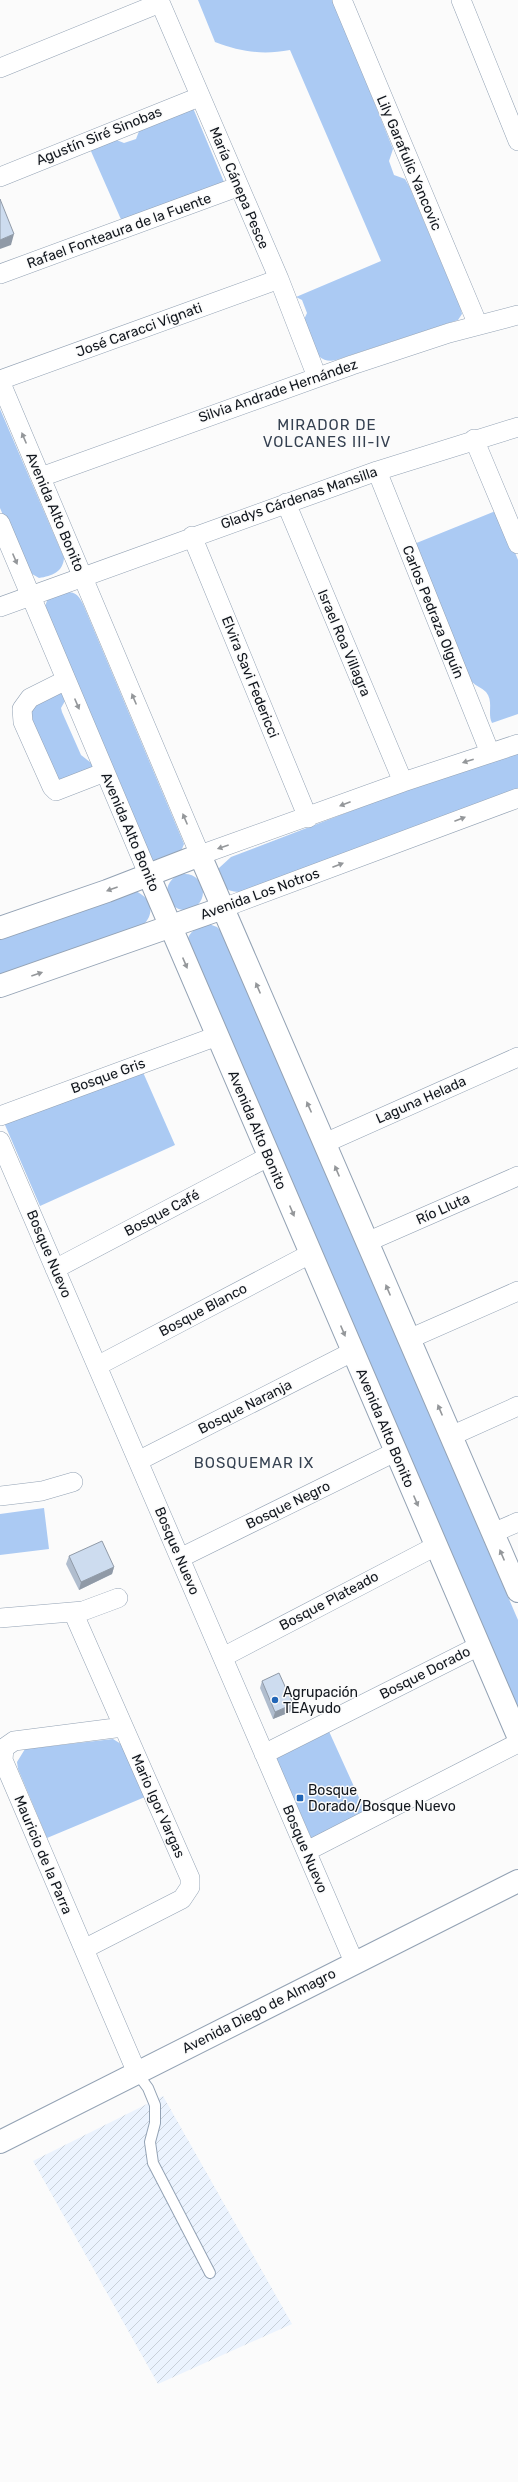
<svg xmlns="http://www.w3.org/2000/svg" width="518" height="2482" viewBox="0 0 518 2482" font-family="Rubik,sans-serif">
<defs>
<pattern id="industrial-furrows" width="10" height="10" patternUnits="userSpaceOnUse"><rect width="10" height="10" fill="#ebf3fe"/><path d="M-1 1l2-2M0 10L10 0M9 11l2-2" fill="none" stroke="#c8d0d9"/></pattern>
</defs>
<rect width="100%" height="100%" fill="#fbfbfb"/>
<path fill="url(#industrial-furrows)" d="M163,2096l129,228 -134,60 -125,-223z"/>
<path fill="#abcaf3" d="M198,0h135l60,149 -4,12 5,14 11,4 4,7 52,123 1,5 -4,6 -122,40c-22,5 -26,-20 -34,-36l5,-11 -5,-13 -6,-3 85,-36 -91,-211c-27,5 -49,2 -75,-8z
M193,108l31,74 -101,42 -33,-75 24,-10 10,4 12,-4 5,-13z
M0,409l64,149c-1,14 -12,18 -25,20l-12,-7 -27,-63z
M498,510l20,50v154l-26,9c-5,-10 2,-21 -6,-31 -4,-4 -10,-6 -14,-10l-58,-138z
M67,592c9,0 12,4 16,12l99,235 2,5 -4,10 -26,8 -4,-4 -106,-249 4,-11z
M60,690l5,11 -4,7 1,4 19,43 14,11 -37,21 -33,-75z
M518,750v39l-279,103c-15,0 -21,-9 -20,-24l12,-11 206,-79z
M167 892a18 18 0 1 1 36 0a18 18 0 1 1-36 0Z
M135,891c16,6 21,22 8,34l-143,50v-37z
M209,924l8,3 4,4 297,689v90l-331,-767c2,-13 10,-15 22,-19z
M142,1070l33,75 -135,61 -35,-81 3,-8z
M44,1508l5,41 -49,6v-41z
M327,1727l39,86 -54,27 -38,-87z
M113,1739l8,5 24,53 -98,41 -29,-69 -1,-7 8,-13z"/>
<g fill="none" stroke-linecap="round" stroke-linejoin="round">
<defs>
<path id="service" d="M137,2073l11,15 7,17v18l-5,19 3,21 57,110"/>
<path id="minor" d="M159,0l120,279 38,98
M342,0l136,325
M461,0l57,141
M0,68l160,-65
M0,177l199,-80
M0,274l237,-87
M0,380l279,-101
M0,381l200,474 203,-73 115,-38
M474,439l44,105
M377,471l113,282
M41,477l311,-112 97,-32 69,-18
M286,503l117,279
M0,523l149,353
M192,536l116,282
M0,607l377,-136 141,-44
M66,680l-36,18 -8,11 1,13 29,65 4,4 49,-19
M223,908l295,-110
M0,1116l217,-80
M0,1141l354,821
M325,1143l193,-86
M367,1242l151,-66
M55,1269l213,-112
M409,1339l109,-48
M97,1366l213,-112
M451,1436l67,-30
M138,1461l214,-109
M0,1496l42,-5 31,-9
M493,1533l25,-11
M180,1558l215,-106
M73,1612l117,266v9l-8,12 -98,50
M0,1618l83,-7 35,-13
M223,1657l213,-111
M123,1727l-109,14 -10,7 -1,12 134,313
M264,1754l215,-108
M307,1851l211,-108"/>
<path id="tertiary" d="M149,876l369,860
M0,928l107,-37 93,-36 318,736
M0,986l223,-78
M0,2142l518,-261"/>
</defs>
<use href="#service" stroke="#93a2b4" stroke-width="12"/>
<use href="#minor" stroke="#93a2b4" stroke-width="20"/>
<use href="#tertiary" stroke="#93a2b4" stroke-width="24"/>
<use href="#service" stroke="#fff" stroke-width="10"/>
<use href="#minor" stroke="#fff" stroke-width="19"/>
<use href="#tertiary" stroke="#fff" stroke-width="22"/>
</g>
<path fill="#b0bdce" d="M69,1556l45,11 -2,7 -33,16 -13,-26z
M262,1681l31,23 -3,8 -17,7 -13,-31z"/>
<path fill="#909aa7" d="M14,234l-3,11 -11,4v-9z
M114,1567l-2,7 -33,16 2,-8z
M293,1704l-3,8 -17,7 2,-7z"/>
<path fill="#cddcef" stroke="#909aa7" d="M0,199l14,35 -14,6z
M102,1541l12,26 -33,15 -12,-26z
M279,1673l14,31 -18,8 -13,-31z"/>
<defs><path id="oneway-solid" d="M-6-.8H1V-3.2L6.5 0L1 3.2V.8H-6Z"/></defs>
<g fill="#94979a">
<use href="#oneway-solid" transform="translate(24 438) rotate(-113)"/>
<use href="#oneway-solid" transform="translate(15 559) rotate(67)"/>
<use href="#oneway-solid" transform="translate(134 699) rotate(-113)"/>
<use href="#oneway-solid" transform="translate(77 704) rotate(67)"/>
<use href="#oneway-solid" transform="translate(468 761) rotate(162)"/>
<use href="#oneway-solid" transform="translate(345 804) rotate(159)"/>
<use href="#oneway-solid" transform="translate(185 819) rotate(-113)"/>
<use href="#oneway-solid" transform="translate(460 819) rotate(-21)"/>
<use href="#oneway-solid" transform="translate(223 847) rotate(161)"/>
<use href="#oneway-solid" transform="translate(338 865) rotate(-21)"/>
<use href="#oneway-solid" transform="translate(112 889) rotate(160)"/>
<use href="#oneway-solid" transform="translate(185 963) rotate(67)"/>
<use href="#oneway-solid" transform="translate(37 974) rotate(-19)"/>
<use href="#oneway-solid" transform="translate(258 988) rotate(-113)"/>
<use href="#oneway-solid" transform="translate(309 1107) rotate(-114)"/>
<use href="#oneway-solid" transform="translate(337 1171) rotate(-113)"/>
<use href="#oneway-solid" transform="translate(292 1211) rotate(67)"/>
<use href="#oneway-solid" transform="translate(388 1290) rotate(-113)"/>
<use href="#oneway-solid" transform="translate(343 1331) rotate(67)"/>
<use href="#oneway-solid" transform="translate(440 1410) rotate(-113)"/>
<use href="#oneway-solid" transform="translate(416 1501) rotate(67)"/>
<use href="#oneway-solid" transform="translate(502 1555) rotate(-113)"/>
</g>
<g fill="#2266b7" stroke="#fbfbfb" stroke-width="1.5">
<circle cx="275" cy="1700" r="4"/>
<rect x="296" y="1794" width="8" height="8" rx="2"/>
</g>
<g text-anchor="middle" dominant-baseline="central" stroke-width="3" stroke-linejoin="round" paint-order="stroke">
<g font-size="14" fill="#12171e" stroke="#fbfbfb">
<text transform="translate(99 136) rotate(-22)">Agustín Siré Sinobas</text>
<text transform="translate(409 163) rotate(67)">Lily Garafulic Yancovic</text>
<text transform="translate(239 188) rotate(67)">María Cánepa Pesce</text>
<text transform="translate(119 231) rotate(-20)">Rafael Fonteaura de la Fuente</text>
<text transform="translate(139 330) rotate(-20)">José Caracci Vignati</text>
<text transform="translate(278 391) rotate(-19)">Silvia Andrade Hernández</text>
<text transform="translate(299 498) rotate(-19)">Gladys Cárdenas Mansilla</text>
<text transform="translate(55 512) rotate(67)">Avenida Alto Bonito</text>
<text transform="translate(433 612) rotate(68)">Carlos Pedraza Olguín</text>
<text transform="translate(344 643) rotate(67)">Israel Roa Villagra</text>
<text transform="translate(250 677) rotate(68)">Elvira Savi Federicci</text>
<text transform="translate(130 832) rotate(67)">Avenida Alto Bonito</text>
<text transform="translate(260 894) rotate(-20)">Avenida Los Notros</text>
<text transform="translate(108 1076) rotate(-20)">Bosque Gris</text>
<text transform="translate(421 1100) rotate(-24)">Laguna Helada</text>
<text transform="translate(257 1130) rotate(67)">Avenida Alto Bonito</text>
<text transform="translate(443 1209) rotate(-24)">Río Lluta</text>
<text transform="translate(162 1213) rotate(-28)">Bosque Café</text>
<text transform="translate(49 1254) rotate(67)">Bosque Nuevo</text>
<text transform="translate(203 1310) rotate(-28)">Bosque Blanco</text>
<text transform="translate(245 1407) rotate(-27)">Bosque Naranja</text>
<text transform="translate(385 1428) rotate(67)">Avenida Alto Bonito</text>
<text transform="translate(288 1505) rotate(-26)">Bosque Negro</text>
<text transform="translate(177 1551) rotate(67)">Bosque Nuevo</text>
<text transform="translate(329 1601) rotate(-28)">Bosque Plateado</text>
<text transform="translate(425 1673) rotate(-27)">Bosque Dorado</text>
<text transform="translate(158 1806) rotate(66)">Mario Igor Vargas</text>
<text transform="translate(305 1849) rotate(67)">Bosque Nuevo</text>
<text transform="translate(43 1855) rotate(67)">Mauricio de la Parra</text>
<text transform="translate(259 2011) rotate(-27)">Avenida Diego de Almagro</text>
</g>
<g font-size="14" fill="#12171e" stroke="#fbfbfb" text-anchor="start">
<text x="283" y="1692">Agrupación<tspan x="283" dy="16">TEAyudo</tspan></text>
<text x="308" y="1790">Bosque<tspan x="308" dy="16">Dorado/Bosque Nuevo</tspan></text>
</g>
<g font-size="15" letter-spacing="1" fill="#354151" stroke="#fbfbfb">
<text x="327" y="425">MIRADOR DE<tspan x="327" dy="17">VOLCANES III-IV</tspan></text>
<text x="254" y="1463">BOSQUEMAR IX</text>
</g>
</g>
</svg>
